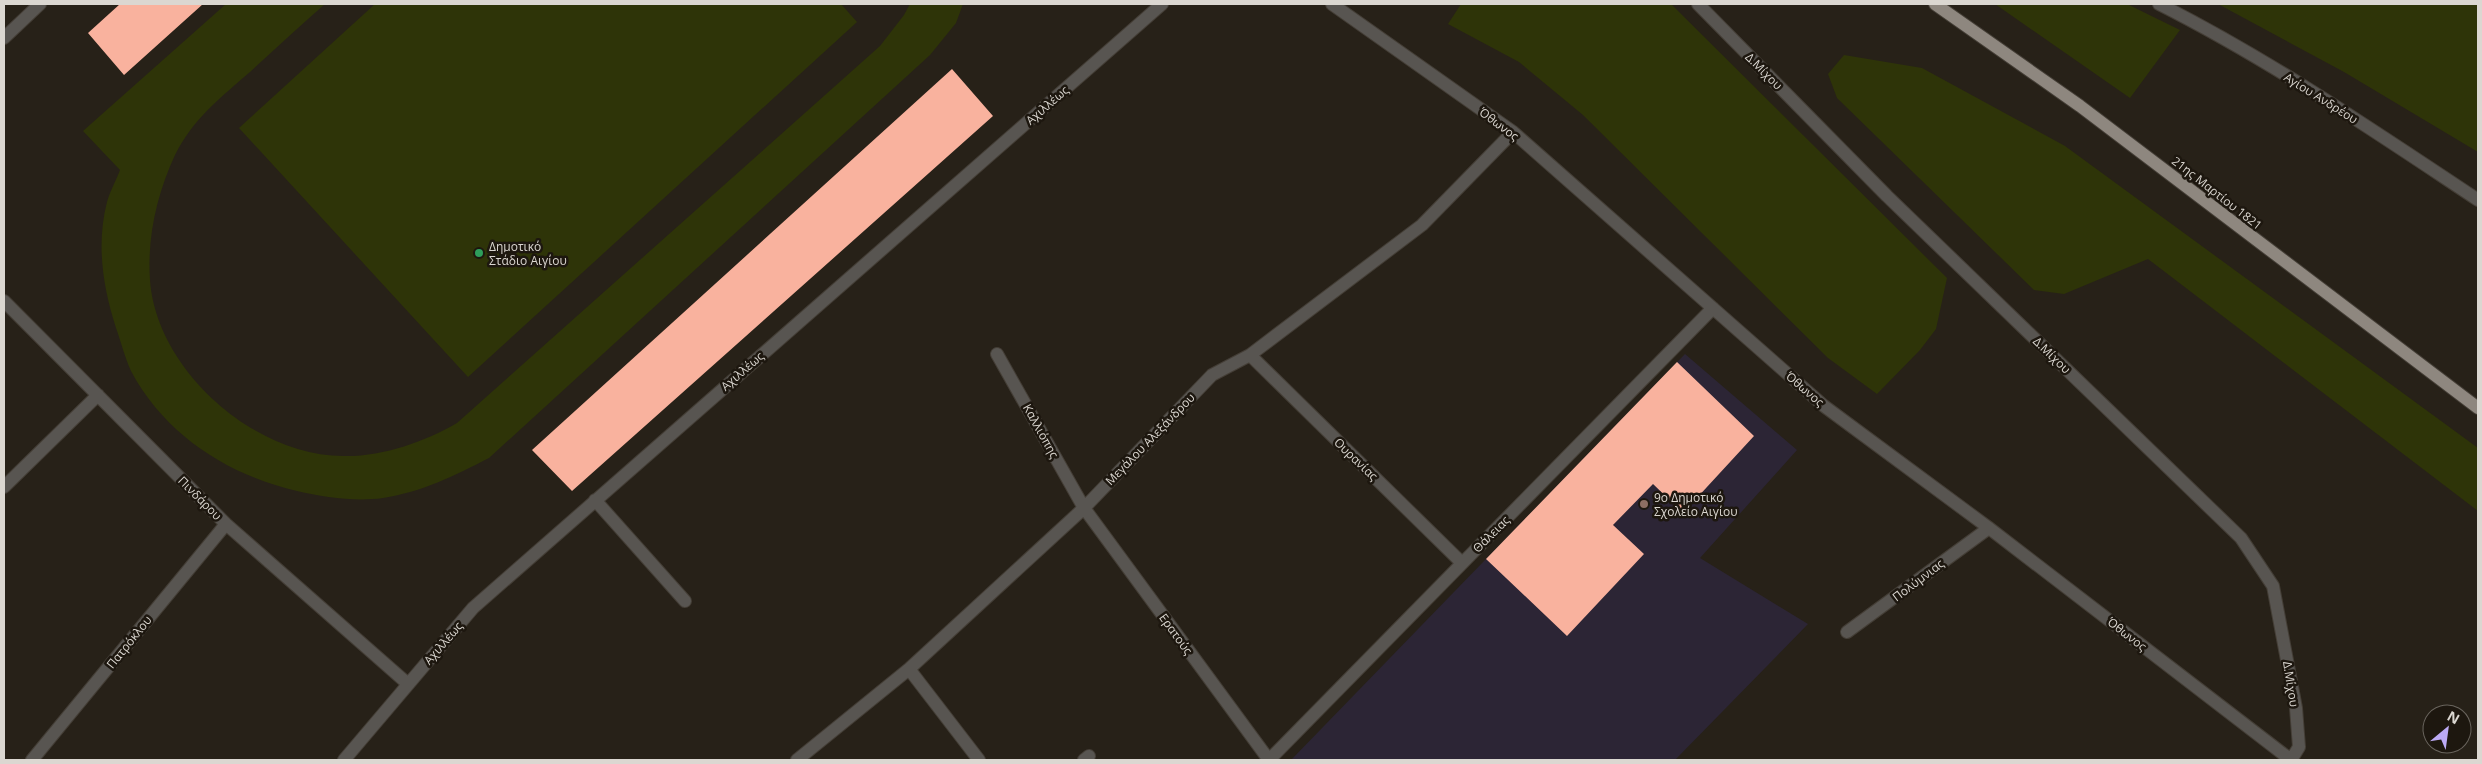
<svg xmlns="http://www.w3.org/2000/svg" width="2482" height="764" viewBox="0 0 2482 764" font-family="'Open Sans',sans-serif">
<rect width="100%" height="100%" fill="#272118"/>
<path fill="#2c2535" d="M1685,354l112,96 -97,108 108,66 -133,136h-384z"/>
<path fill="#2e3408" d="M226,4h99c-25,22 -50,45 -75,68 -30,26 -57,47 -75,83 -18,39 -28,82 -25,125 6,89 104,176 193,176 39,1 81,-14 114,-33l423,-377 24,-31 6,-11h53l-7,19 -26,32 -441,403c-35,18 -67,34 -106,40 -28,4 -59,-1 -86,-7 -69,-16 -132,-56 -166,-120 -6,-13 -10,-29 -15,-43 -13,-41 -20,-83 -9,-126 3,-11 9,-21 13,-32l-37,-39z
M375,4h466l16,18 -389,355 -229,-249z
M1461,4h210l276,274 -11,51 -16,21 -43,44 -49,-36 -245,-243 -64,-53 -71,-38z
M1995,4h132l53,26 -50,68z
M2218,4h260v148l-134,-80z
M1844,55l78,13 143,78 413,302v63l-330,-252 -84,35 -30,-4 -197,-192 -9,-24z"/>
<path fill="#f9b29e" d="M120,4h83l-79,71 -36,-42z
M952,69l41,47 -421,375 -40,-41z
M1677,362l77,74 -71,77 -30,-29 -40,41 31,29 -77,82 -81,-77z"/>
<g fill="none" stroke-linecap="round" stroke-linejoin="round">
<defs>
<path id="minor" d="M1332,4l181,128 311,274 165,122 302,232
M1698,4l189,192 354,342 32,48 23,122 3,39 -8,13
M2159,4c111,56 215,127 319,196
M4,38l36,-34
M4,301l222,223 182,160
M997,354l87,154 185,252
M1250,355l212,208
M4,487l94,-92
M595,500l90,101
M1847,632l142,-104
M909,669l70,91
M32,760l194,-236
M344,760l129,-152 689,-604
M797,760l112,-91 175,-161 128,-133 38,-20 172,-130 91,-93
M1084,760l5,-4
M1269,760l444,-452"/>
<path id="major" d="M1935,4l145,102 398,302"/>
</defs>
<use href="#minor" stroke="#443e36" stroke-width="14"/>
<use href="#major" stroke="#443e36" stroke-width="14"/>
<use href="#minor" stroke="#585551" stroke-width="12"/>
<use href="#major" stroke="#8e877f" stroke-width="12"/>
</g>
<circle fill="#2e9e5b" stroke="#1d170f" stroke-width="2" cx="479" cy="253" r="5"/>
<circle fill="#8d6e63" stroke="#1d170f" stroke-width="2" cx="1644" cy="504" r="5"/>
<g text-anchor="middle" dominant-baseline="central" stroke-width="5" stroke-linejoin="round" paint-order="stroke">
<g font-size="12" fill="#dbd7d1" stroke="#1d170f">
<text transform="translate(1764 71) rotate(45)">Δ.Μίχου</text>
<text transform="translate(2321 98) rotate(32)">Αγίου Ανδρέου</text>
<text transform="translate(1047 105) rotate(-41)">Αχιλλέως</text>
<text transform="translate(1499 124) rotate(37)">Όθωνος</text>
<text transform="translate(2217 193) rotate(38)">21ης Μαρτίου 1821</text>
<text transform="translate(2052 355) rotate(44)">Δ.Μίχου</text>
<text transform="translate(742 371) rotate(-41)">Αχιλλέως</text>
<text transform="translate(1805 389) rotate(41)">Όθωνος</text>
<text transform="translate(1041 431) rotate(61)">Καλλιόπης</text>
<text transform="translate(1150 439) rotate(-46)">Μεγάλου Αλεξάνδρου</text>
<text transform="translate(1356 459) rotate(44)">Ουρανίας</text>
<text transform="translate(200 498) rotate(45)">Πινδάρου</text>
<text transform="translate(1491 534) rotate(-45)">Θάλειας</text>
<text transform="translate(1918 580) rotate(-37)">Πολύμνιας</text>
<text transform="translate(1176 634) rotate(54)">Ερατούς</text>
<text transform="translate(2127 634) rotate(38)">Όθωνος</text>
<text transform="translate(129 642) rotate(-51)">Πατρόκλου</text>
<text transform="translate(443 643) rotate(-49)">Αχιλλέως</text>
<text transform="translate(2291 684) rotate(81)">Δ.Μίχου</text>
</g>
<g font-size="12" fill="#dbd7d1" stroke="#1d170f" text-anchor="start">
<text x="489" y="246">Δημοτικό<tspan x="489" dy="14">Στάδιο Αιγίου</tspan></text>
<text x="1654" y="497">9ο Δημοτικό<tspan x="1654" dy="14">Σχολείο Αιγίου</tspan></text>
</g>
</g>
<rect width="2482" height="764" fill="none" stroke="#dbd7d1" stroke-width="10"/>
<g transform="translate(2447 729) rotate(29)"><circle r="24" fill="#1d170f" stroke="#69645d"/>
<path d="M0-4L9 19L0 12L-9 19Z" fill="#bcaaf5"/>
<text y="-8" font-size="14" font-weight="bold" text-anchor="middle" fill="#dbd7d1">N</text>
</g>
</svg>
